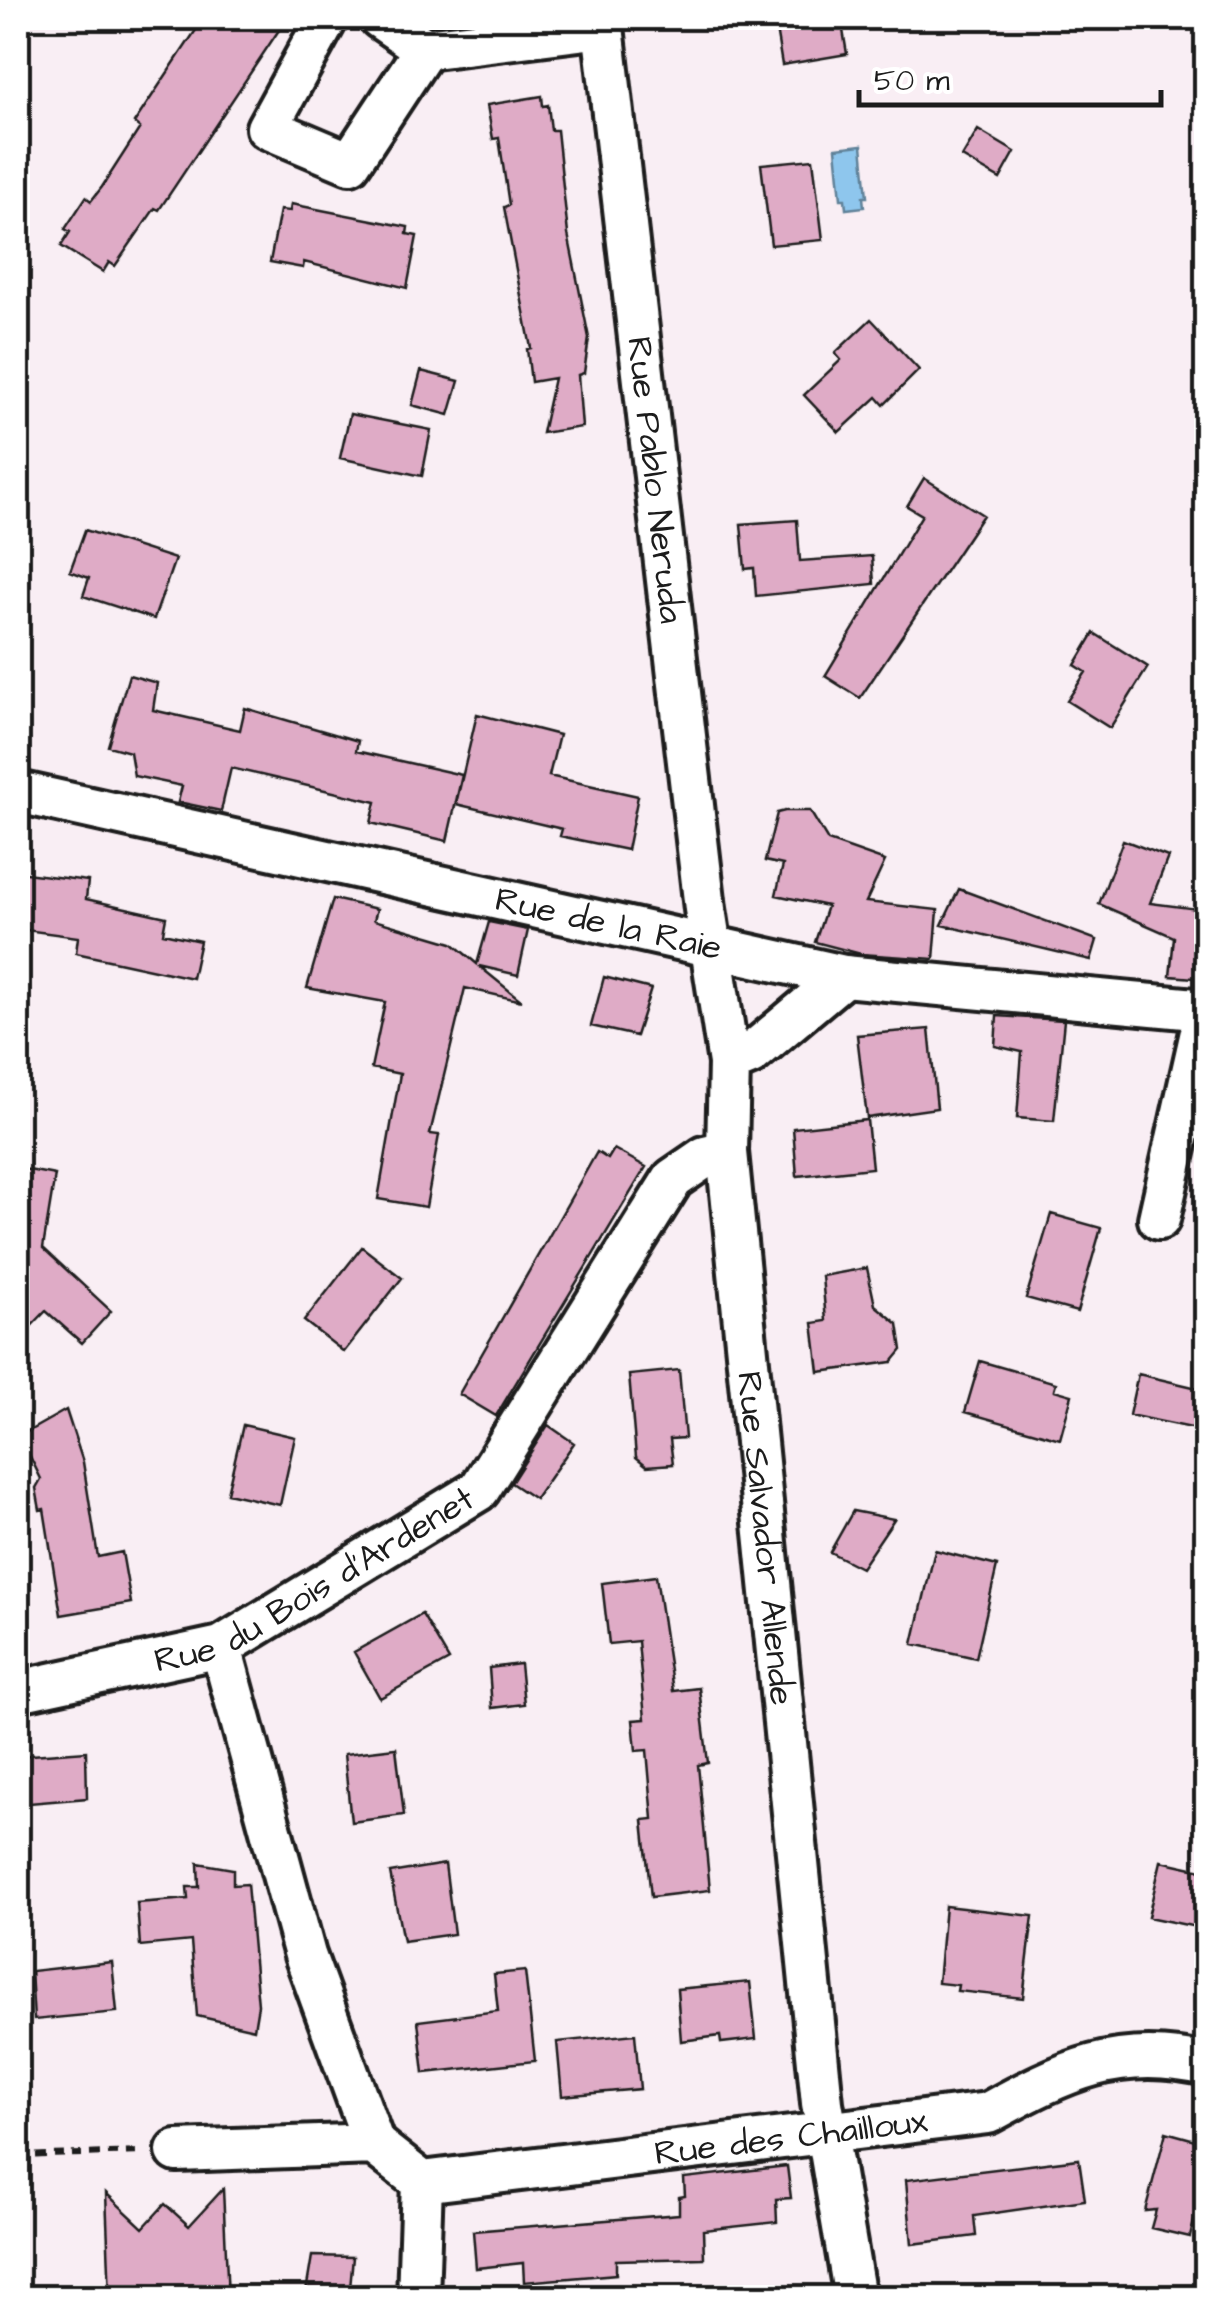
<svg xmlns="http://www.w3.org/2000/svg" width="1224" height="2315" viewBox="0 0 1224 2315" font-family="'Architects Daughter',sans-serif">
<rect width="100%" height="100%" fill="#f9eef4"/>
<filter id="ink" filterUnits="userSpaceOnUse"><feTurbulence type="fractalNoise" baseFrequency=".01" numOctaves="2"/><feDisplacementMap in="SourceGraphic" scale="20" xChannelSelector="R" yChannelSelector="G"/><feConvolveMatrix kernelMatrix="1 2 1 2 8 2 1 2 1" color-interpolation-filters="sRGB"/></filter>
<g filter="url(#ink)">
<path fill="#8ec6ed" stroke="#608299" stroke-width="2.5" d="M862,145l5,52h-4l1,10 -18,2 -1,-10h-4l-5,-51z"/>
<path fill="#dfabc6" stroke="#1c1c1c" stroke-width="2.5" d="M204,18h83l-128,192 -4,-2 -40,58 -6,-4 -6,10 -42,-26 9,-14 -5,-3 21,-32 5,4 11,-14 38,-59 -6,-5z
M787,18h54l6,36 -65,11 -6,-36 13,-1z
M542,96l1,10 5,-1 3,25h6l11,104 21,104 -5,35 -6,2 4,52 -40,6 12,-55 -23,4 -4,-33 4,-1 -27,-141 5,-2 -10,-67 -6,1 -6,-34z
M978,130l37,22 -15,27 -38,-22z
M813,159l10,81 -52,5 -10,-81z
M291,204l117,23 -1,7 10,2 -10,52 -103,-26 -1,6 -33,-6 10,-52 10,1z
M871,319l48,51 -35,35 -7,-8 -38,35 -35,-37 37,-35 -6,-7z
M421,371l38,10 -10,34 -37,-10z
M350,414l81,16 -9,46 -82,-18z
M924,478l59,37 -123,183 -35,-22 97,-161 -15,-9z
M797,520l3,41 72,-5 2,28 -118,12 -2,-28 -9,1 -4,-45z
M85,530l90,29 -21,60 -71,-23 6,-18 -19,-7z
M1094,633l54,34 -38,61 -43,-27 19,-29 -11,-7z
M129,675l28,8 -4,27 87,20 5,-22 113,33 -2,10 106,24 -15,66 -76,-18 5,-21 -145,-34 -10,43 -43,-9 4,-16 -48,-10 -4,-24 -22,-6z
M477,714l82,21 -10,41 89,20 -11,54 -67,-14 2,-7 -106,-25z
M785,811h25l18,30 57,20 -19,41 72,8 -4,49 -73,-5 -46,-12 12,-36 -51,-11 7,-30 -18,-4 12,-48z
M1123,840l45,17 -18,46 56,7v69l-36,-3 4,-39 -75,-33z
M18,872l70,9 -2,18 80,18 -3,16 37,8 -8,37 -116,-25 2,-16 -60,-8z
M959,889l138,51 -6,20 -149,-35z
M333,899l44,10 -3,11 78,23 25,21 12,-42 39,8 -10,45 -39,-9 43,35 -57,-13 -35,146 9,1 -13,72 -48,-8 22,-125 -29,-6 14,-66 -78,-14z
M604,977l47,12 -15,47 -45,-10z
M997,1016l67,4 -10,101 -37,-3 5,-66 -27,-6z
M929,1029l8,79 -70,10 -10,-83z
M867,1120l5,48 -75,8 -4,-48z
M614,1149l32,18 -150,249 -37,-22 138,-242 11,7z
M18,1168l37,7 -12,73 68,63 -29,32 -36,-32 -28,29z
M1051,1214l50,14 -24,84 -51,-14z
M362,1247l40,31 -58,74 -40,-31z
M867,1268l8,37 23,19 4,26 -10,12 -73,10 -6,-49 13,-2 -4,-45z
M980,1361l76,22 -2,7 18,5 -12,44 -95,-27z
M679,1370l6,68 -15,1 3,25 -26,2 -11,-9 -7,-82z
M1138,1374l68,16v41l-77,-16z
M66,1410l17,52 15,95 24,-5 9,51 -70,12 -17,-106 -4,1 -4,-22 5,-9 -21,-43z
M243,1425l52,12 -15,68 -53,-12z
M548,1425l26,18 -39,56 -24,-16z
M853,1511l41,8 -33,49 -31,-16z
M935,1550l62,16 -21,92 -63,-14z
M656,1576l17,115 26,-3 9,75 -10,2 12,125 -59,7 -8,-77 10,-1 -6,-69 -11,1 -3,-31 12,-1 -7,-78 -29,3 -7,-61z
M422,1614l27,46 -69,38 -26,-46z
M520,1664l4,40 -32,4 -3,-40z
M396,1748l8,67 -53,7 -7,-68z
M86,1751l1,47 -69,6v-48z
M1161,1861l45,10v58l-58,-12z
M198,1863l35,6v16l14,-1 11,121 -4,24 -57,-13 -6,-75 -51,5 -3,-43 51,-4 -1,-12h12z
M445,1864l9,70 -51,7 -13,-68z
M945,1906l88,10 -10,82 -66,-7 1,-6 -20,-2z
M112,1962l5,50 -83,8 -3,-49z
M525,1971l10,90 -111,12 -6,-52 80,-10 -4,-37z
M750,1982l6,57 -35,4 -1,-7 -39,5 -4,-52z
M635,2034l5,55 -78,7 -5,-54z
M1166,2132l40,11v30l-16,64 -39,-9 5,-18 -11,1z
M1079,2159l6,41 -111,16 2,20 -64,8 -6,-64z
M787,2166l4,32 -15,1 1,23 -74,8 1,28 -88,2v14l-92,8 -1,-19 -47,5 -3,-37 206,-17v-17l6,-1 -1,-18z
M223,2189l5,109h-14l-13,-13 -67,3 -8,10h-16l-4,-105 37,35 22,-24 24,22z
M312,2256l41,1 -4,41h-44z"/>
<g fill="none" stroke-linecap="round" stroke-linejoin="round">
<defs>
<g id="minor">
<path d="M327,18l-60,110 83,35 75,-114"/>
<path d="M380,18l45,31 178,-22"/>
<path id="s1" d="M602,18l103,891 24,154 -2,89 95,951 33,195"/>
<path id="s2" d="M18,792l826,184 362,34"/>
<path d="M729,1063l22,-9 93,-78"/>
<path d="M1159,1219l47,-209"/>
<path d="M221,1647l84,308 69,189"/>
<path id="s3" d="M18,1691l203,-44 258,-157 194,-311 32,-22 22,-5"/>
<path id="s4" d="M177,2151l197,-7 48,38 566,-69c76,-42 131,-69 218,-48"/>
<path d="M418,2298l4,-116"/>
</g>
</defs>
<use href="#minor" stroke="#1c1c1c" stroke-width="48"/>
<path stroke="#1c1c1c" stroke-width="6" stroke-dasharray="10 8" stroke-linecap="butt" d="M18,2156l123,-4"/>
<use href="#minor" stroke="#fff" stroke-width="40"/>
</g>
</g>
<g text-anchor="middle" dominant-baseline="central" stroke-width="8" stroke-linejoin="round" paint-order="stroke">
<g font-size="35" fill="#1c1c1c" stroke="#fff">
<text stroke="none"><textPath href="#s1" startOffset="465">Rue Pablo Neruda</textPath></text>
<text stroke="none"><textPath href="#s2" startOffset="605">Rue de la Raie</textPath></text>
<text stroke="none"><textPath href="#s1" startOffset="1530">Rue Salvador Allende</textPath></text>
<text stroke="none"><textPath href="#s3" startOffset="320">Rue du Bois d'Ardenet</textPath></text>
<text stroke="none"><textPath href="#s4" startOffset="630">Rue des Chailloux</textPath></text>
</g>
</g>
<rect width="1224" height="2315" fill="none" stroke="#fff" stroke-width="60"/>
<rect x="30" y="30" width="1164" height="2255" fill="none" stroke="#1c1c1c" stroke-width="4" filter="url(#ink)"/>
<path d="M859 90v15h302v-15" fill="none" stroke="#1c1c1c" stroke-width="5"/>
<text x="874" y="90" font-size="30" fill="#1c1c1c" stroke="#ffffff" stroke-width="8" paint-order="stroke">50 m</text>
</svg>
